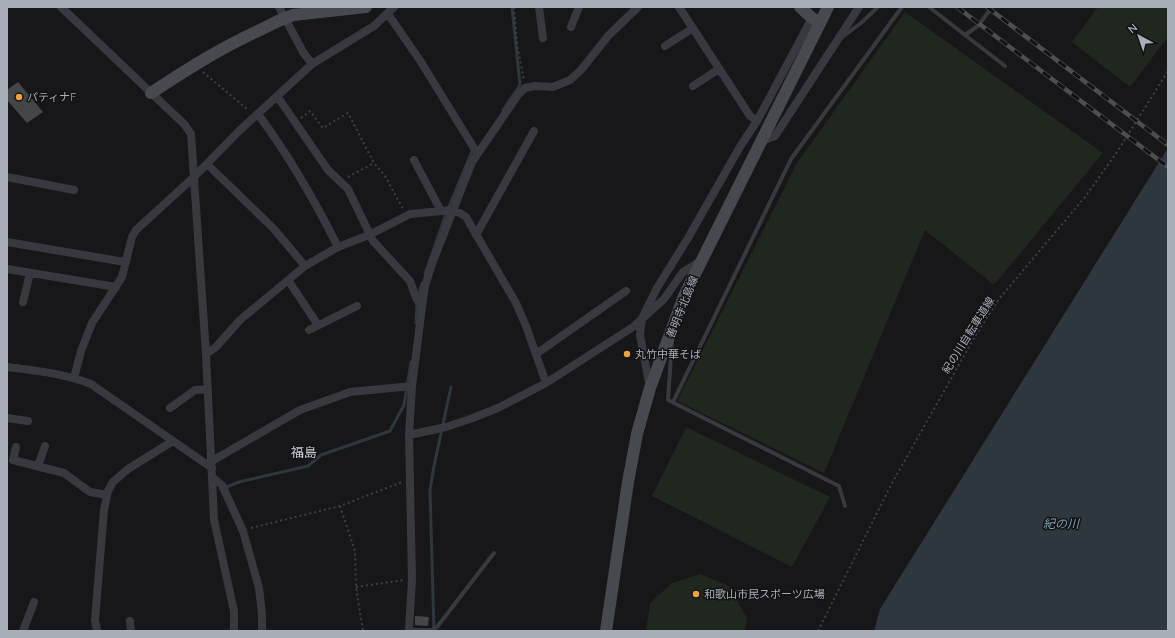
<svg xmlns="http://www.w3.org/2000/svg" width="1175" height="638" viewBox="0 0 1175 638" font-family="Quicksand,'Noto Sans JP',sans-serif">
<rect width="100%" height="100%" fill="#171719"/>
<path fill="#1f271f" d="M1098,7h70v30l-38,50 -58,-45z
M905,12l198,141 -109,132 -69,-55 -101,243 -147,-72 120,-238z
M686,427l144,70 -38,70 -140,-71z
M700,574l29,12 18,32 -2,13h-99l4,-28 22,-20z"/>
<path fill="#2d373d" d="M1168,148v483h-294l6,-22z"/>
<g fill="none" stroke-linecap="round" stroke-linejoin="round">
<path stroke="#2d373d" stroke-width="3" d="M503,110l17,-25 -8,-78
M425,274l21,-60 26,-63
M418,297l4,-14
M416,323l1,-20
M224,488l15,-6 69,-16 13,-11 69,-24 14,-26 7,-43
M434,631l-4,-141 4,-24 17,-79"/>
</g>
<path fill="#434549" d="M18,82l25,30 -16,11 -20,-23v-10z
M415,616l14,1 -1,9 -13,-1z"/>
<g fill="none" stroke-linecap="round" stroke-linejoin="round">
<path stroke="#3e4045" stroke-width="2" stroke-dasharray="2 3" stroke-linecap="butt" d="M514,7l3,37 7,37
M203,72l45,38
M301,118l9,-7 13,17 25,-15 26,50 11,13 18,33
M348,177l26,-14
M340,506l15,45 1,36 7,44
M251,528l89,-22 62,-24
M356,587l48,-7
M818,631l73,-146 83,-147 25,-39 86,-102 32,-45 51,-81"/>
<path stroke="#38393e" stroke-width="4" d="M929,7l76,59
M965,35l13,-9 14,-19
M841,38l20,-15 17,-16
M672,341l-4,59 171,86 6,20
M673,402l118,-243 111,-152
M409,630h23l5,-3 57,-74"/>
<path stroke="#38393e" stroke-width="8" d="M61,7l124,118 6,9 15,220 8,166 20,91v20
M279,7l24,45 9,12
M539,7l4,31
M679,7l71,109 7,5
M388,14l33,48 56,91
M571,27l8,-20
M665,46l28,-18
M693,86l26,-17
M277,96l51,74 20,19 25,52 37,40 6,17 6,9
M258,114c31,42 57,87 80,133
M762,141l13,-5 84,-129
M414,160l27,51
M207,164l67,65 31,37
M7,177l67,13
M476,235l58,-104
M7,242l118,20
M7,269l109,18
M288,280l30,45
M23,302l7,-29
M309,330l48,-24
M206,354l10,-7 24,-27 65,-54 33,-19 31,-12 41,-21 42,-4 8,3 6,4 50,86 10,23 20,57
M536,354l90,-63
M7,367c30,4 55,6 84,17l121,84
M74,378l7,-27 11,-28 30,-46 10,-40 4,-7 58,-53 45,-46 73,-67 62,-38 20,-19
M650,388l-10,-53 2,-17 15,-30 31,-50 53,-93 16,-24 55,-103
M170,408l25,-18 13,-1
M7,418l21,3
M409,435l3,-49 10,-79 3,-21 7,-22 40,-102 46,-67 7,-7 10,-2 18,1 17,-7 11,-10 27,-34 30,-29
M16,447l-3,13 51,13 26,19 17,3
M212,461l88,-51 50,-18 62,-6
M38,466l7,-20
M212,477l10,8 21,46 16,57 3,26v17
M130,621l1,10
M23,631l11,-29
M97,631l-2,-11 9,-110 4,-19 5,-9 15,-13 45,-28
M409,631l3,-52 -3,-144 37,-8 27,-9 27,-11 46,-24 87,-56 31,-28 19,-27 18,-11"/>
<path stroke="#46494e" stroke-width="12" d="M800,7l12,11 8,4
M151,93c35,-23 71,-46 109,-63 11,-6 22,-11 33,-15l73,-8
M606,631l22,-149 9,-48 13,-46 34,-92 144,-289"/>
<defs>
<path id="rail" d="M957,7l211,160
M987,7l181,138"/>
</defs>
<use href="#rail" stroke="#4b4e53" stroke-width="4.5"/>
<use href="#rail" stroke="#121214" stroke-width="3" stroke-dasharray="9" stroke-linecap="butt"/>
</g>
<g fill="#f0a238" stroke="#121214" stroke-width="1.5">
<circle cx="19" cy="97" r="4"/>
<circle cx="627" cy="354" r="4"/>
<circle cx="696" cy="594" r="4"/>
</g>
<g text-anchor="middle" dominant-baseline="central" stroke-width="3" stroke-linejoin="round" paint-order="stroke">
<g font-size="11" fill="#a9afb9" stroke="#121214" text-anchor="start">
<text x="27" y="97">パティナF</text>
<text x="635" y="354">丸竹中華そば</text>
<text x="704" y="594">和歌山市民スポーツ広場</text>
</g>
<g font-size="11" fill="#a9afb9" stroke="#121214">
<text transform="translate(682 307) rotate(-68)">善明寺北島線</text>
<text transform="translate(968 335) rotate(-58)">紀の川自転車道線</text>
</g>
<g font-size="12" font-style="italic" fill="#81a0b3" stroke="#121214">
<text x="1061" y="523">紀の川</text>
</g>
<g font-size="13" fill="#caced5" stroke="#121214">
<text x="304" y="452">福島</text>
</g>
</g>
<rect width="1175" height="638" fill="none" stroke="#a9afb9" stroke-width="16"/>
<g transform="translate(1139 36) rotate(320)" stroke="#121214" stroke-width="3" paint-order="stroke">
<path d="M0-3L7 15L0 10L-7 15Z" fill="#a9afb9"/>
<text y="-6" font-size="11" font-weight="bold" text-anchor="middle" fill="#a9afb9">N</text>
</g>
</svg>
